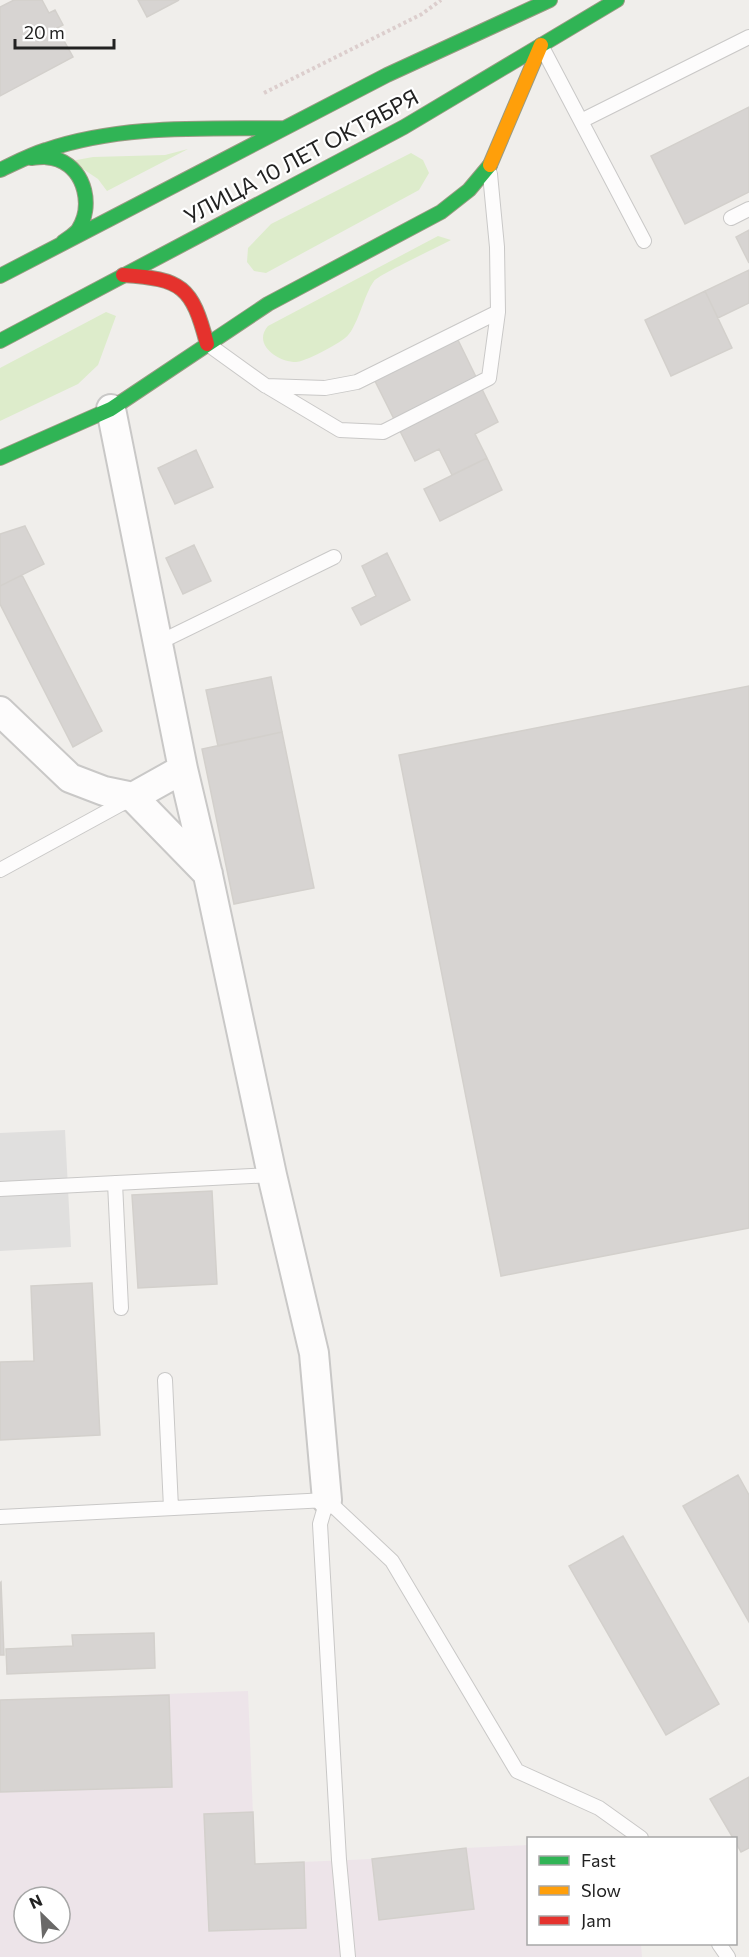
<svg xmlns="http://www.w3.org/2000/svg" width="749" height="1957" viewBox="0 0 749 1957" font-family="Commissioner,sans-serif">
<rect width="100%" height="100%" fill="#f0eeeb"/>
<path fill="#ede4e9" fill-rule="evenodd" d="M248,1691l7,173 117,-5 94,-11 62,-3v99h113l1,13h-642v-257zM24,1897h36v36h-36z"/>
<path fill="#ddeccb" d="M188,149l-81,42 -9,-12 -27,-18 22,-4 72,-2z
M411,153l12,7 6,13 -10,17 -153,83 -12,-2 -7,-9 1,-14 23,-24z
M438,236l13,4c-13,7 -71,34 -77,41 -10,13 -17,49 -29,57 -7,6 -40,24 -49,24 -18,0 -44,-18 -28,-36z
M106,312l10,4 -18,49 -20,19 -78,37v-53z"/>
<path fill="#e0dfde" d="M65,1130l6,117 -71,4v-118z"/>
<path fill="#d7d4d2" stroke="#d3d0cc" stroke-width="1.5" d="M14,0h28l7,13 6,-3 8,15 -6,3 16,29 -73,39v-89z
M138,0h41l-32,17z
M749,107v85l-64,32 -34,-68z
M749,230v33l-13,-26z
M749,270v33l-31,15 -13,-27z
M705,291l27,57 -61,28 -26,-56z
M457,338l41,84 -23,12 12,24 -35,17 -13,-26 -24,12 -41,-82z
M196,450l17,37 -38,17 -17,-36z
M487,458l15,32 -62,31 -16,-32z
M25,526l19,38 -44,22v-52z
M194,545l17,36 -28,13 -17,-36z
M387,553l23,47 -49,25 -9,-17 24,-12 -14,-30z
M22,575l80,156 -29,16 -73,-143v-18z
M271,677l11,55 -64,14 -12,-56z
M749,686v542l-248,48 -102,-521z
M282,732l32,156 -80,16 -32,-155z
M212,1191l5,93 -79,4 -6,-93z
M92,1283l8,152 -100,5v-78l34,-1 -3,-75z
M738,1475l11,20v127l-66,-116z
M623,1536l96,168 -53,31 -97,-169z
M1,1582l3,73h-4v-72z
M154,1633l1,35 -148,6 -1,-25 67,-3 -1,-11z
M169,1695l3,92 -172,5v-92z
M749,1777v71l-8,4 -5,-9v-5h-3l-23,-39z
M253,1812l2,52 49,-2 2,66 -97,3 -5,-117z
M466,1848l8,61 -95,11 -7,-61z"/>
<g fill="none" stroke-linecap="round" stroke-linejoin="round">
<defs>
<path id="lane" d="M543,49l101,192
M581,121l168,-84
M731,218l18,-9
M209,345l57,41 59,2 32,-6 141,-70 -1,-65 -7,-73
M268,387l72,43 43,2 106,-54 9,-66
M158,643l176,-86
M0,870l130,-71
M115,1183l6,125
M0,1189l272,-14
M165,1380l6,128
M327,1500l-7,24 19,336 9,97
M0,1517l327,-17 65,61 125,210 82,37 42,30
M719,1944l9,13"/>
<path id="street" d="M111,409l72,360 25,106 64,300 42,178 13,147
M0,711l70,67 34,13 29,6 75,77
M133,797l50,-28"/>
<path id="fast" d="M31,158c10,-1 19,-2 28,2 27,11 34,47 19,70 -4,5 -10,8 -15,12
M0,170c15,-7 30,-15 46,-20 76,-26 159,-21 238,-22
M0,276l387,-201 163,-75
M0,341l404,-214 213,-127
M0,458l111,-49 157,-105 173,-92 28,-22 21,-25"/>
<path id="slow" d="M490,165l51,-120"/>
<path id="jam" d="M123,275c59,4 69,11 84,69"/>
</defs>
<use href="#lane" stroke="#c9c8c7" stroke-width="16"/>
<use href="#street" stroke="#c9c8c7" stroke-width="32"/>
<use href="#fast" stroke="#999a82" stroke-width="16"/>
<use href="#slow" stroke="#999a82" stroke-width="16"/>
<use href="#jam" stroke="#999a82" stroke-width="16"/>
<path stroke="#dccecd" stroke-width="4" stroke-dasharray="3 3" stroke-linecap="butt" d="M264,93l158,-79 19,-14"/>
<use href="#lane" stroke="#fdfcfc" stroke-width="14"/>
<use href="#street" stroke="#fdfcfc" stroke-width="28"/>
<use href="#fast" stroke="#30b455" stroke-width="14"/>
<use href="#slow" stroke="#ff9f0a" stroke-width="14"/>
<use href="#jam" stroke="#e5322d" stroke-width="14"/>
</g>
<g text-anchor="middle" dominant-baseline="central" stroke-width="4.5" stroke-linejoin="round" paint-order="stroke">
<g font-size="22" fill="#222" stroke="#fff">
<text transform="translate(301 156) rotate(-28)">УЛИЦА 10 ЛЕТ ОКТЯБРЯ</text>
</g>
</g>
<rect x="527" y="1837" width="210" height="108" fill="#ffffff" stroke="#a7a7a7" stroke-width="1.5"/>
<rect x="539" y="1856" width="30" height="9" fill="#30b455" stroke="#a7a7a7" stroke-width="1.5"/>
<text x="581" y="1867" font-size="18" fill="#222222">Fast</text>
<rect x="539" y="1886" width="30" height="9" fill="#ff9f0a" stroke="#a7a7a7" stroke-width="1.5"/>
<text x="581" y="1897" font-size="18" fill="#222222">Slow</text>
<rect x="539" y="1916" width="30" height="9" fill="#e5322d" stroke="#a7a7a7" stroke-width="1.5"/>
<text x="581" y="1927" font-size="18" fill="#222222">Jam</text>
<g transform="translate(42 1915) rotate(335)"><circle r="28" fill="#ffffff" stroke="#a7a7a7" stroke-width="1.5"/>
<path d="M0-4.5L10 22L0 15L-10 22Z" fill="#6a6968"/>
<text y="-9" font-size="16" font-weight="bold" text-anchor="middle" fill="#222222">N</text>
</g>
<path d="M15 39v9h99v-9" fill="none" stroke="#222222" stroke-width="3"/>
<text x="24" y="39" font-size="18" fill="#222222" stroke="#ffffff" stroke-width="4.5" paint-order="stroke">20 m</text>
</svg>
